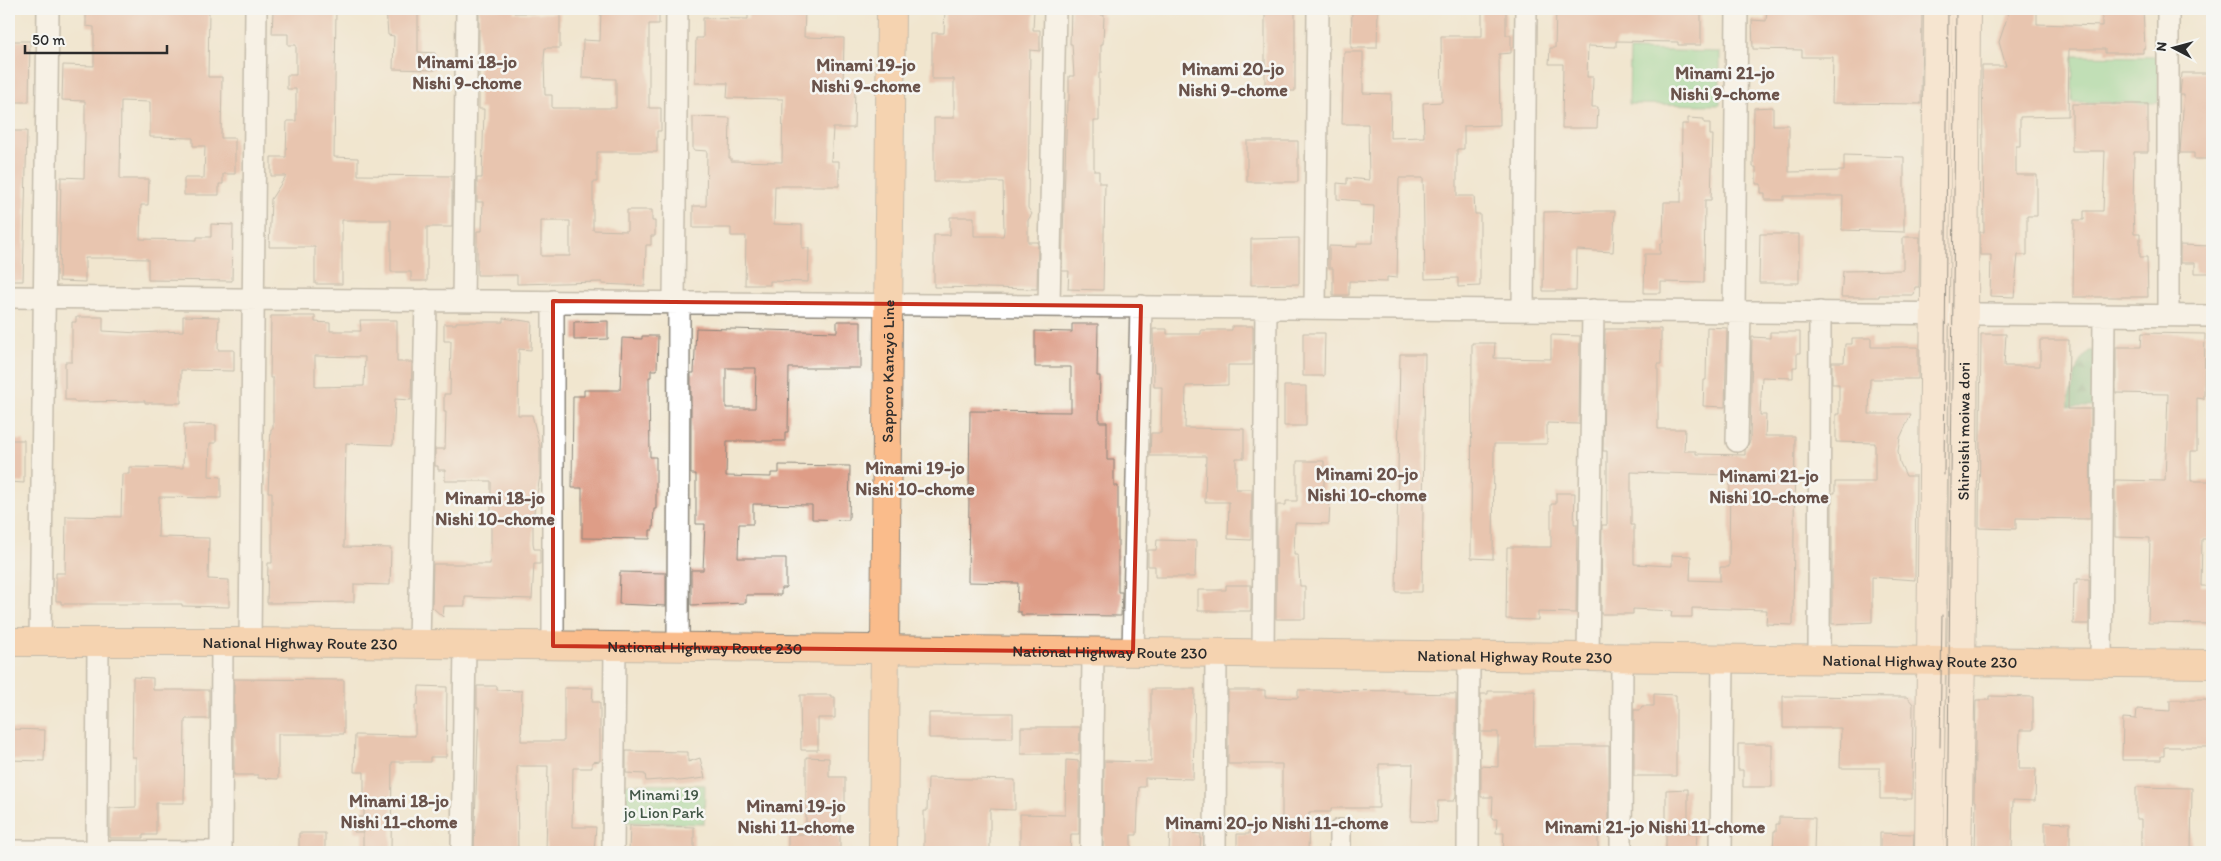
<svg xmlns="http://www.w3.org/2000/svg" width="2221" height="861" viewBox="0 0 2221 861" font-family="Itim,sans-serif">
<defs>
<pattern id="forest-firs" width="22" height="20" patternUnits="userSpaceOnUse" patternTransform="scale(1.25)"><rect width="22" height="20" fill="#6eb880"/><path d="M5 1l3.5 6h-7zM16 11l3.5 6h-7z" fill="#5b9669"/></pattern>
</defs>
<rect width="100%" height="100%" fill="#f6f6f2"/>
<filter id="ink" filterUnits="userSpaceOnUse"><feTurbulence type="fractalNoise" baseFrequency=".02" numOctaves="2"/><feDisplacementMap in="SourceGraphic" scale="10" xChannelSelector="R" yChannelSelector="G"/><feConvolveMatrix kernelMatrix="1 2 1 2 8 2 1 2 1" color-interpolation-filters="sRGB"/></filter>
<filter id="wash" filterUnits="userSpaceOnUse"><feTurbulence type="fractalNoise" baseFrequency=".0096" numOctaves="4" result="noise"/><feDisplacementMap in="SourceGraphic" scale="20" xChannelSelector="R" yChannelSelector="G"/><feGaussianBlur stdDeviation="1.12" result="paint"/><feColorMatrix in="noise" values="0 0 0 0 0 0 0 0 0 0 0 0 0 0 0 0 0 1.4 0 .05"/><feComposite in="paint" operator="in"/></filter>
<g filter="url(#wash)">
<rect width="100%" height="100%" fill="#f1e6cf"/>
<path fill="url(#forest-firs)" stroke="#4c7256" d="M2089,351h8l-1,56h-58v-10h31c8,-18 4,-32 20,-46z"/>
<path fill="#88d797" stroke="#5a8161" d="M1630,50l90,2v53l-91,-1z
M2073,56l86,1 -1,46 -86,-1z
M623,784l82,1 -1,39 -81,-2z"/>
<g id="blocks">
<path fill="#de9d87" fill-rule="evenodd" d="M86,9h123l-1,68h14l-1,61h14v36h-12v10h-4v11h-35v-17h20l1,-32h-12v-8l-43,-1v-35l-29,-1 -1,78h29l-1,26h-7l-1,34 57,1v-3h14v-13l22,1 -1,56 -84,-1v-21l-37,-1h-26v24l-26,-1 2,-104 23,1 1,-45v-32l-23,-1 1,-35 31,1v-39l-8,-1z
M281,9h55l-2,148 24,1v17l94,1v51h-25v54h-16v-9h-20v-52h-49v64h-27v-37h-46l2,-48 15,-23h-15v-19h15l1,-36h9v-32h-9v-14h9v-30h-8v-11h-16l1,-23 8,1z
M386,9h32v43l17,1v17l-42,-1 1,-33 -6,-1z
M479,9h35v4h46v35h-15l-1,11 1,36h7v13h64v-29l-34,-1 1,-38 17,1 1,-32h58v15h-10v84h12v23h-4v21h-60v30h-4v48l34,1v-21h25v11h3v15h-4v9h-5l-1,41 -43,-2v-2l-85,2v-9h-40v-44h5l1,-29h-6v-24h5l2,-69h-5zM541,221h29v35h-29z
M784,9h21l-1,28 40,1 -1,50h12l-1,40h-21l-2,33h8v25h-64l-1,38 28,1v23h7l-1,34 -38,-1v4h-25l1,-49h-15v-8h-38v-22h13l1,-55 -14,-1v-33l37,1 -1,40h2v3l51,1 1,-63 -56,-1 1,-15h-33l1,-45h7v-20l45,1v-8h35z
M945,9h89l-1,21h7v21l-10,-1 -2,158 4,6 -4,6v22h10l-1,47 -103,-2v-52h16v-18h24v19h29l1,-5 -1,-49h-69v-64h20v-39h-22v-46h12z
M1071,9h30v6h3l-1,29h-2v29h-2v48h-5v50h5v12h6l-2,107 -35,-1 1,-18h-7l5,-170h2v-25h5l-2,-32h-2z
M1265,9h30v82h-30z
M1352,9l26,1 -1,38h-26z
M1482,9h24v26h5v18l-12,1 1,71 -36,1v23h-7v47h17l1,18h5v72l-22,1v-9l-33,1 -2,-101h-24l-2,100 -10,-1v5l-38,-1v14h-16v-27h-4v-22l28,1v-4h16l1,-37 -14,-1v-4l-23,-2v-16l10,1v-6l22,2 -1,-56h-26l2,-72h19v41l28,1 -1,44 34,-1 -1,-34 19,-1 -1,-66h41z
M1556,9h114v3h31v33h-23v-3l-62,-1v6l-28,-1 -1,31h6l-1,30h6l-1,21h-35l1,-64h-14l1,-16h5z
M1767,9h155l-1,95 -89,-1 1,-46h-31v-7l-49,-1 -1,-29 14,1z
M2010,9h27v15l65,2v-17h41l2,39h-2v5h-38v-4h-36l-1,67 -48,1v29h-4v29h21v41h-10v39h-9l-4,42 -24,-1 1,-41h-11v-23h4l-2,-166h24l-7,-24z
M9,41h21l-1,61h-20z
M2182,73h28l-1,38h3l-2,48h-16v-6h-14l4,-58h-4z
M2072,104h76v48h-14l-1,56 1,26h6v23h7l1,40h-75l1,-77h10v-9h19l2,-60h-33z
M1773,107v18h16v47l55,-1v-16l60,2v75l-62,-2 1,-34h-59v4h-19v-7h-4v-9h-5v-17h-3l1,-59z
M1688,118l16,1v4h6v12h3l-2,65h-6l-1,83 -43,-1v11h-17l1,-39h15v-9l3,-2 1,-41h17l1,-78h6z
M9,131h18l-4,150h-14z
M1247,141h51v41h-51z
M1599,211h16l-2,41 -36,-2 -1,41h-33l1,-79z
M1760,234h39v49h-40z
M1903,237h17l-1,50h-4l-1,8h-35v2h-38l2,-26 60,-1z
M1299,238v46l-48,1v-46z
M2180,245l32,1v27h-17v-10h-15z
M183,316l36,1 -1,33h16v21l-53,-1v33h-36v-2l-71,1v-2h-9v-38h7v-40h4v-5h27v14l35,2 45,-2z
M271,316h44v6l15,1v8h31l-1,-11h37v42h15l-1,38 -16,-1 -2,46 -47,-2 -2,104 47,1 -1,37 -36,-1v18l-87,1 1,-40h4v-71h-4l3,-63h2v-51h-3zM315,356l50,1 -1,29 -49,1z
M503,318l29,4 -1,28 -12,-1 -1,66h14l8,32v29l-7,42v25l1,6h6v15h-6l-2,35 -67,-2v9h-21l-1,11 -11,-10 1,-43h57l1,-17v-66h-46v-11h-7v-4h-3v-17h10l1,-37h-2v-18h6l1,-53h-7v-17h12v-2h47z
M608,321v18l-34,1v-18z
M837,321h24v47h-72l-1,64h-3v9h-58l-1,35 45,1v-4h8v-8l71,1 -1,54 -37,-1v-14l-59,-1v20h-14l-1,34h48v30h-5v7h-35v8l-55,2v-35h12l2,-46h-9v-50h-5v-101h3l2,-45 141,4zM726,368h30l-1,40h-29z
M1072,324h26l-1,52h3l-1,46h8v38h7v26h4v106h4l-1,24 -100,-1v-3h-4l1,-29 -50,-1 2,-171 101,1v-45h-36v-36l37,1z
M1232,326h21v39h-25v20l-42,1 -1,42 59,1v29h-8v31h16l-1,51 -23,-1 1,-37h-24l1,-46h-56l1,-23h10l1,-46h-8l-1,-58h14v5h34v-4h31z
M1707,327l20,1 -2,79 -22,-1 1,-26h2z
M1605,329h56v35h-3v65h27l-1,22h12v3l49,1v-5l5,-9 2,-104 18,1v-6h30v21h-3v14h-4v11l-31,-1 -2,38h6l-1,21h30l-2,189 -27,-1 1,-14 -75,-2v9h-21l1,-6 -39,-2v5h-32l1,-89h5v-74h-4zM1631,472l99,3 -1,92h-9v14l-30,-1 1,-24 -19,-1v11l-38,-2v-39h-3z
M1303,333h22l-1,43h-21z
M2142,333l63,1 -1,65 -7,-1v53h-6v30h21v58h-10l-1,47h11v38l-64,-1 2,-85 -35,-1v-57l50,1 3,-87 -52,-1v-46h25z
M1981,334h25l-2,32h36v-26h29l-1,69h23l-1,110 -74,-1v11l-37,-1z
M1551,335l29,1 -1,88 -32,-1v21h-53l-1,115 -22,-1 1,-215h23l-1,15 57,1z
M642,336h16l-1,34h-6v7h-2l1,80h6v52h-2l-1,21h-3v9l-68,-1v-50h-10l1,-92h11v-6h36l2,-52 20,1z
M1852,338h19v9h47v32h-48l-1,35h42l-11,24 -2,13 2,12 6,13h10l-1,104 -43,-3v45l-40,2v-131h3v-11h40v-39l-39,-1v-28h3v-30h-7v-22h12l1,-18h7z
M1400,354h25l-3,238h-26z
M1284,386h22v40h-22z
M184,424l32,1v18h-6l-1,33 12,1v21l-62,-1 -1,40 51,1 -1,41 21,1v27l-47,-1v-2h-121v-3h-5v-28h9l1,-57 55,1 1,-43h7v-7l54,1z
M9,440h15v43l-15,-1z
M1297,461h27v36h6l-1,27 -34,-1 -1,32h4l2,31h5v33h-29l1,-114h9v-4h11z
M1556,493h19l-1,31h3l-1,89 -38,-1v8l-32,-1 1,-72h44v-43h5z
M1157,540l39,1 -1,36h-40v-11h-7v-16h8z
M620,572l46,1v33l-47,-2z
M2077,579h12v45h-16l1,-40h3z
M1226,585h25v26h-53v-21h28z
M133,677l20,1v12h56v29h-24l-1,84h-28v32h-13v3h-33v-30l26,-1v-50h-4z
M234,679l110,1v54h-66v45l-20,-1v-3h-24z
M419,686l28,1 -1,70h-16v5h-38l-1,90h-28v-20h-9v-15h10v-45h-10l1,-37 60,1v-31h3z
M477,686h20v4l25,1 -1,50h43v-53h29l-1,14h8v59l-8,1v6h-19l-1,59h24l-2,25h-48l2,-86h-31l1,86h-44l5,-144h-2z
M1151,689h44l-2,90 -48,-1v9h-6l-2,48h-6v17h-28l1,-91 47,1z
M1228,690h37v7l33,1v-8l106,1v2l52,1v102l-2,5h-16l-1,21 -26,-1 2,-57h-34v44h-48v4h-22l-1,40h-71v-18h12v-6h21v-7h12v-57h-54z
M1488,691h47l-1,55h75v81h-11v25h-95l1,-19h-8l1,-14h-5l1,-22h-12v-31l17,1v-35h-17v-38h7z
M1654,694l22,1v81h-42v-66h6l2,-4h12z
M800,695h31v2h4v21h-17v32h-17z
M1783,696l124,1 6,7 -1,95h-32v-31h-40l1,-40h-58z
M1989,696l44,1v33h-13l-1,39h17l-1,32 -22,-1 -1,52h-37l1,-51h-2l2,-101h13z
M2170,700h37v2h5v45h-48v9h-3v4h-39l1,-42 13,1 1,-10 33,2z
M929,713h84v25h-84z
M1021,727h59l-1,27h-58z
M9,729l36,1 -1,31 -35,-1z
M1738,744h34v43h-29v-17h-5z
M626,751l62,1v10l12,-4 5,20 -25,3 -7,-2 -27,2 -1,-7 -19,-1z
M806,757l23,1v19h16v32l-5,-1v44h-52v-18h18z
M1066,760l13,1v73h-8l-1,18h-50v-38l45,1z
M928,778l87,2v30l-25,-1v43h-66v-41h3z
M2136,787l56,1 -1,64 -50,-2v-31h-5z
M1688,789v44h9l-1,19h-30v-62z
M1779,817l36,1 -1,34h-41l1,-21h2v-7h3z
M2045,822l25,1v29h-25z
M630,825l64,2v25h-65z
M1170,828l23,2v3l8,1 -1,18h-31z
M299,833h26v19h-26z
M1880,833l34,1 -1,18h-33z"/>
</g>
</g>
<g filter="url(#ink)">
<use href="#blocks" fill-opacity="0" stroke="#8e887d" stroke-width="1"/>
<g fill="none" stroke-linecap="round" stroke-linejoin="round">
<defs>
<path id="street" d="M9,297l2203,19
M463,300l4,-291
M674,302l3,-293
M1049,305l6,-296
M1315,308l3,-299
M1523,310l3,-301
M1734,312l3,-303
M2168,315v-306
M1737,441l3,-129
M40,642l8,-633
M250,642l6,-633
M419,645l7,-345
M553,646v-345
M678,648l1,-346
M1133,652l8,-346
M1263,654l3,-346
M1588,657l5,-347
M1819,660l1,-348
M2101,663l3,-348
M9,851l212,1 1,-210
M97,852l1,-210
M462,852l3,-207
M613,852l2,-205
M1091,852l2,-200
M1215,852l1,-199
M1340,852v-22
M1468,852l1,-196
M1621,852l1,-195
M1721,852l2,-193"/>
<g id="secondary">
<path d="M1929,852l9,-843"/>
<path id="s1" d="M1957,852l5,-241 4,-602"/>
</g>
<g id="primary">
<path id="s2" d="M883,852l8,-843"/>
</g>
<g id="highway">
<path id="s3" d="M9,642h241l1962,22"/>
</g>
</defs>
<use href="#street" stroke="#8e887d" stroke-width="24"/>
<use href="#secondary" stroke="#8e887d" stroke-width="30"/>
<use href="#primary" stroke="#8e887d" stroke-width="30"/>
<use href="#highway" stroke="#8e887d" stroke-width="30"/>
<use href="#street" stroke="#fff" stroke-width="21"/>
<use href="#secondary" stroke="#fde4d1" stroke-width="28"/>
<use href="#primary" stroke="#fabc8b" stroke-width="28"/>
<use href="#highway" stroke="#fabc8b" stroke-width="28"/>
<path stroke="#2b2b2b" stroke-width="1" d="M1944,475l4,-466
M1940,747l2,-132
M1947,852l9,-843"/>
</g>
</g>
<path d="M0 0H2221V861H0ZM553,301l588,5 -8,346 -580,-6z" fill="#f1e6cf" fill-opacity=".55" fill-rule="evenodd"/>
<path fill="none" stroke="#c8321e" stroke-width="4" stroke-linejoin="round" d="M553,301l588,5 -8,346 -580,-6z"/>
<g text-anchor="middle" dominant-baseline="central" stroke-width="5" stroke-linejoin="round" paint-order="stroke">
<g font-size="16" fill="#2b2b2b" stroke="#f6f6f2">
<text stroke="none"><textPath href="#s2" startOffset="481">Sapporo Kanzyō Line</textPath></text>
<text stroke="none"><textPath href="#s1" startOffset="421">Shiroishi moiwa dori</textPath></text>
<text stroke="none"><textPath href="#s3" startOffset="291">National Highway Route 230</textPath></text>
<text stroke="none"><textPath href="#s3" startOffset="696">National Highway Route 230</textPath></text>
<text stroke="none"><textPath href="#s3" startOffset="1101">National Highway Route 230</textPath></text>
<text stroke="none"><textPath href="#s3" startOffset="1506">National Highway Route 230</textPath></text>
<text stroke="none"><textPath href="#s3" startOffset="1911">National Highway Route 230</textPath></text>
</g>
<g font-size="16" fill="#425646" stroke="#f6f6f2">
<text x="664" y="794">Minami 19<tspan x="664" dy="18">jo Lion Park</tspan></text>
</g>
<g font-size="18" font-weight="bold" fill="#6a534b" stroke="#f6f6f2">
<text x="467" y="62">Minami 18-jo<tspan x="467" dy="21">Nishi 9-chome</tspan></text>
<text x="866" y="65">Minami 19-jo<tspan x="866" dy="21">Nishi 9-chome</tspan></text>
<text x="1233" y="69">Minami 20-jo<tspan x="1233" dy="21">Nishi 9-chome</tspan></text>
<text x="1725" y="73">Minami 21-jo<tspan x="1725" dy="21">Nishi 9-chome</tspan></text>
<text x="915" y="468">Minami 19-jo<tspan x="915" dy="21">Nishi 10-chome</tspan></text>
<text x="1367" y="474">Minami 20-jo<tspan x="1367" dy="21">Nishi 10-chome</tspan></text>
<text x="1769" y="476">Minami 21-jo<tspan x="1769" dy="21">Nishi 10-chome</tspan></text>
<text x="495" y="498">Minami 18-jo<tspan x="495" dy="21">Nishi 10-chome</tspan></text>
<text x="399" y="801">Minami 18-jo<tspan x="399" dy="21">Nishi 11-chome</tspan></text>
<text x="796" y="806">Minami 19-jo<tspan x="796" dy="21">Nishi 11-chome</tspan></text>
<text x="1277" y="823">Minami 20-jo Nishi 11-chome</text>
<text x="1655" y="827">Minami 21-jo Nishi 11-chome</text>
</g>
</g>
<rect width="2221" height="861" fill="none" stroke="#f6f6f2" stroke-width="30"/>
<g transform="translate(2174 48) rotate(276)" stroke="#f6f6f2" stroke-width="4" paint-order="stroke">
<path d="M0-4L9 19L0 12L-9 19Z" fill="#2b2b2b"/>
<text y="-8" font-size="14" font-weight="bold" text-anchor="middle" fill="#2b2b2b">N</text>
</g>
<path d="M25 45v8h142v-8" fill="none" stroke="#2b2b2b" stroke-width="2.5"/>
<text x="32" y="45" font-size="15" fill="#2b2b2b" stroke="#f6f6f2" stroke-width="4" paint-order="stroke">50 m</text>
</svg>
